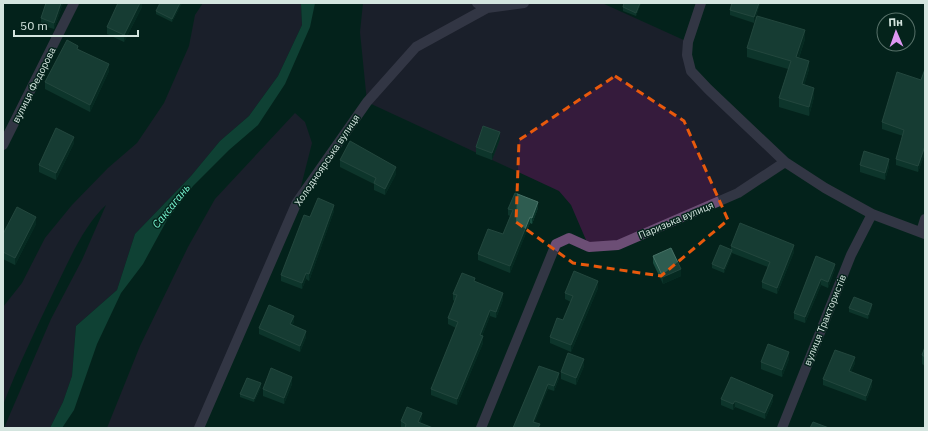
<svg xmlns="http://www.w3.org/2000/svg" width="928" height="431" viewBox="0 0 928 431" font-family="'IBM Plex Sans',sans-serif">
<rect width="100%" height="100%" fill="#04231b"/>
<path fill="#351b3c" d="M203,3h98l1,22 -24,51 -29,40 -29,25 -29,35 -56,58 -18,56 -41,36 -4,50 -9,26 -13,26h-46l47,-109 31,-59 24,-55c-23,21 -38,58 -52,86 -18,38 -36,75 -51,114v-98l19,-24 23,-45 27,-33 36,-37 29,-25 27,-40 25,-57 6,-31z
M363,3h239l86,39 3,29 94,91 -47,31 -120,52 -29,2 -18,-42 -12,-14 -192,-89 -7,-70z
M295,113l10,9 7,21 -15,59 -98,226h-92l33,-82 48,-99 27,-48z"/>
<path fill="#1e6653" d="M301,3h14l-5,24 -25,57 -27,41 -29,25 -36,36 -26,34 -24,44 -22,29 -24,51 -23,66 -12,18h-12l13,-26 9,-26 4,-50 41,-36 18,-56 56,-58 29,-35 29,-25 29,-40 24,-51z"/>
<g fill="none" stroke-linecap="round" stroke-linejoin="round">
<path stroke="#6c4e75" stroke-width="10" d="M477,3l10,5 37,-5
M701,3l-13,39 -1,13 4,16 17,18 77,73 40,26 47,26 53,20
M3,145l71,-142
M921,232l4,-13
M199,428l98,-226 70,-100 49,-55 71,-39
M481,428l75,-184 13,-6 20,9 29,-2 120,-52 47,-31
M782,428l69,-173 21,-41"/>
</g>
<path fill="#1a4c3f" d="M46,3h17l-9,26 -13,-4v-7z
M142,3v4l-18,35 -17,-8v-7z
M182,3l-10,19 -16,-8v-3z
M641,3l-5,13 -13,-5v-4z
M760,3l-6,20 -24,-8v-5z
M805,39l-6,19 10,11 -5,16 10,12 -5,19 -30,-9v-9l9,-29 -41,-12v-9z
M78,49l31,22 -19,41 -45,-23v-7z
M925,69v84l-7,19 -22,-7v-6l7,-23 -21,-7v-7l39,-42z
M500,139l-8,21 -16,-6v-7z
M74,143l-18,37 -17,-8v-7z
M340,160l56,14 -11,21 -11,-5v-6l-34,-17z
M860,165l29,1 -4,14 -25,-8z
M538,208l-6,16 -2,-1 -20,50 -32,-13v-6l25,-20 7,-18 -2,-1v-6z
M334,211l-25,70 -3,-2 -4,10 -21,-8v-6l29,-58z
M36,224l-21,41 -12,-6v-25z
M731,246l63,6 -17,42 -15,-6v-6l6,-15 -36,-14 -8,20 -12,-5v-4l19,-14z
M653,256l28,20 -18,8 -10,-21z
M816,256l19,13 -7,19 -7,-3 -16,38 -11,-4v-6z
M475,282l28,18 -7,18 -6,-2 -8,20 1,7 -26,62 -26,-10v-6l25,-61 -8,-4v-6l7,-17 -2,-1v-6z
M598,288l-27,64 -21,-9v-6l13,-17 8,-18 -6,-3v-6z
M872,307l-4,12 -19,-7v-4z
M294,322l-2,3 14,12 -6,15 -41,-18v-6z
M925,347v19l-3,-2v-9z
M789,359l-7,18 -21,-8v-7z
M855,363l-4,9 21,14 -6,15 -43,-16v-6z
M539,366l20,12 -5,13 -6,-2 -14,33 6,6h-27z
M584,366l-8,19 -15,-6v-7z
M292,384l-8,20 -21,-8v-7z
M261,387l-7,15 -14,-5v-3z
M721,399l52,2 -8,18 -30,-12 -2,3 -12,-5z
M422,418l-2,5 13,5h-31l-1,-1v-6z"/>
<path fill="#093429" d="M61,3h2l-9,26v-6z
M140,3h2v4l-18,35v-7z
M180,3h2l-10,19v-3z
M640,3h1l-5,13v-3z
M759,3h1l-6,20v-6z
M805,30v9l-9,27v-9z
M809,61v8l-7,24v-9z
M109,64v7l-19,41v-7z
M814,88v9l-5,19v-9z
M500,132v7l-8,21v-7z
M74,137v6l-18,37v-7z
M925,146v7l-7,19v-6z
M889,159v7l-4,14v-7z
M396,167v7l-11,21v-6z
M538,202v6l-6,16v-6z
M334,205v6l-25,70v-7z
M36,217v7l-21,41v-7z
M530,217v6l-20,50v-7z
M794,245v7l-17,42v-6z
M732,250v4l-8,19v-4z
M835,264v5l-7,19v-6z
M681,269v7l-18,8v-7z
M306,273v6l-4,10v-6z
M821,279v6l-16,38v-6z
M598,281v7l-27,64v-7z
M503,293v7l-7,18v-6z
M872,304v3l-4,12v-4z
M490,310v6l-10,25v-6z
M294,316v6l-4,8v-6z
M306,331v6l-6,15v-6z
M483,336v7l-26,62v-6z
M789,352v7l-7,18v-7z
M855,357v6l-6,14v-6z
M584,359v7l-8,19v-7z
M559,373v5l-5,13v-5z
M292,377v7l-8,20v-6z
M872,380v6l-6,15v-5z
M261,383v4l-7,15v-3z
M548,384v5l-15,38v-5z
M773,395v6l-8,18v-6z
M735,401v6l-2,3v-6z
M422,413v5l-4,10v-6z"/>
<path fill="#2e5c50" stroke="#487267" d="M46,3h15l-7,20 -13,-5z
M118,3h22l-16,32 -17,-8z
M160,3h20l-8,16 -16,-8z
M624,3h16l-4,10 -13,-6z
M732,3h27l-5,14 -24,-7z
M757,16l48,14 -9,27 13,4 -7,23 12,4 -5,19 -30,-9 12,-37 -44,-13z
M67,40l11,6 -1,3 32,15 -19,41 -45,-23z
M925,69v77l-7,20 -22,-7 8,-29 -22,-8 15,-50 24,8z
M483,126l17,6 -8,21 -16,-6z
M56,128l18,9 -18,36 -17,-8z
M350,141l46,26 -11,22 -11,-6 2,-5 -36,-18z
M864,151l25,8 -4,14 -25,-8z
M515,193l23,9 -6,16 -2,-1 -20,49 -32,-12 10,-25 15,5 10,-24 -5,-1z
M318,198l16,7 -25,69 -3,-1 -4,10 -21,-8 23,-60 6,2z
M17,207l19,10 -21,41 -12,-6v-18z
M740,223l54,22 -17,43 -15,-6 8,-20 -39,-16z
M720,245l12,5 -8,19 -12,-5z
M671,248l10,21 -18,8 -10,-21z
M816,256l19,8 -7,18 -7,-3 -16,38 -11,-4z
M574,271l24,10 -27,64 -21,-8 7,-19 6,2 10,-24 -8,-3z
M462,273l13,5 -1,3 29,12 -7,19 -6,-2 -10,25 3,1 -26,63 -26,-10 27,-67 -10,-4 9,-23 -4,-1z
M854,297l18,7 -4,11 -19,-7z
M269,305l25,11 -4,8 16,7 -6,15 -41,-18z
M768,344l21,8 -7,18 -21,-8z
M925,347v10l-3,-2z
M835,350l20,7 -6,14 23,9 -6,16 -43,-17z
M568,353l16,6 -8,19 -15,-6z
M539,366l20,7 -5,13 -6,-2 -15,38 7,2 -2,4h-25z
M271,368l21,9 -8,21 -21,-9z
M731,377l42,18 -8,18 -30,-12 -2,3 -12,-5z
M247,378l14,5 -7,16 -14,-5z
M407,407l15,6 -4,9 15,6h-28l1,-4 -5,-3z
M813,422l16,6h-19z"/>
<path d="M0 0H928V431H0ZM615,76l69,45 44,99 -67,56 -88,-13 -57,-41 3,-82z" fill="#04231b" fill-opacity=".55" fill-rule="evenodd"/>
<path fill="none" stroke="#e8590c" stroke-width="3" stroke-dasharray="8 5" stroke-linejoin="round" d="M615,76l69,45 44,99 -67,56 -88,-13 -57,-41 3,-82z"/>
<g text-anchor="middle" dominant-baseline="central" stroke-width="3" stroke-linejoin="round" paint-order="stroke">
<g font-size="10" fill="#d4e5df" stroke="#04231b">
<text transform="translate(34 85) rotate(-63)">вулиця Федорова</text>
<text transform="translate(327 160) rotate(-56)">Холодноярська вулиця</text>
<text transform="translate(676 220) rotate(-23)">Паризька вулиця</text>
<text transform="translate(825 320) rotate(-68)">вулиця Трактористів</text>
</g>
<g font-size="11" font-style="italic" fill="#7af9d4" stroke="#04231b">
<text transform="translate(171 206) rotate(-51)">Саксагань</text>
</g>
</g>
<rect width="928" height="431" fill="none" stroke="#d4e5df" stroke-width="8"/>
<g transform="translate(896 32) rotate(358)"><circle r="19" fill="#04231b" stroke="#577169"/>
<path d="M0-3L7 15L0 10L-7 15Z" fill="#de98f2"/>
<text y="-6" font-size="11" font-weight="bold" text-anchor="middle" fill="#d4e5df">Пн</text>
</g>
<path d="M14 30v6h124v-6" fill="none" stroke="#d4e5df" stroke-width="2"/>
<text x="20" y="30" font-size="12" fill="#d4e5df" stroke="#04231b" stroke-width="3" paint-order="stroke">50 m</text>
</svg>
